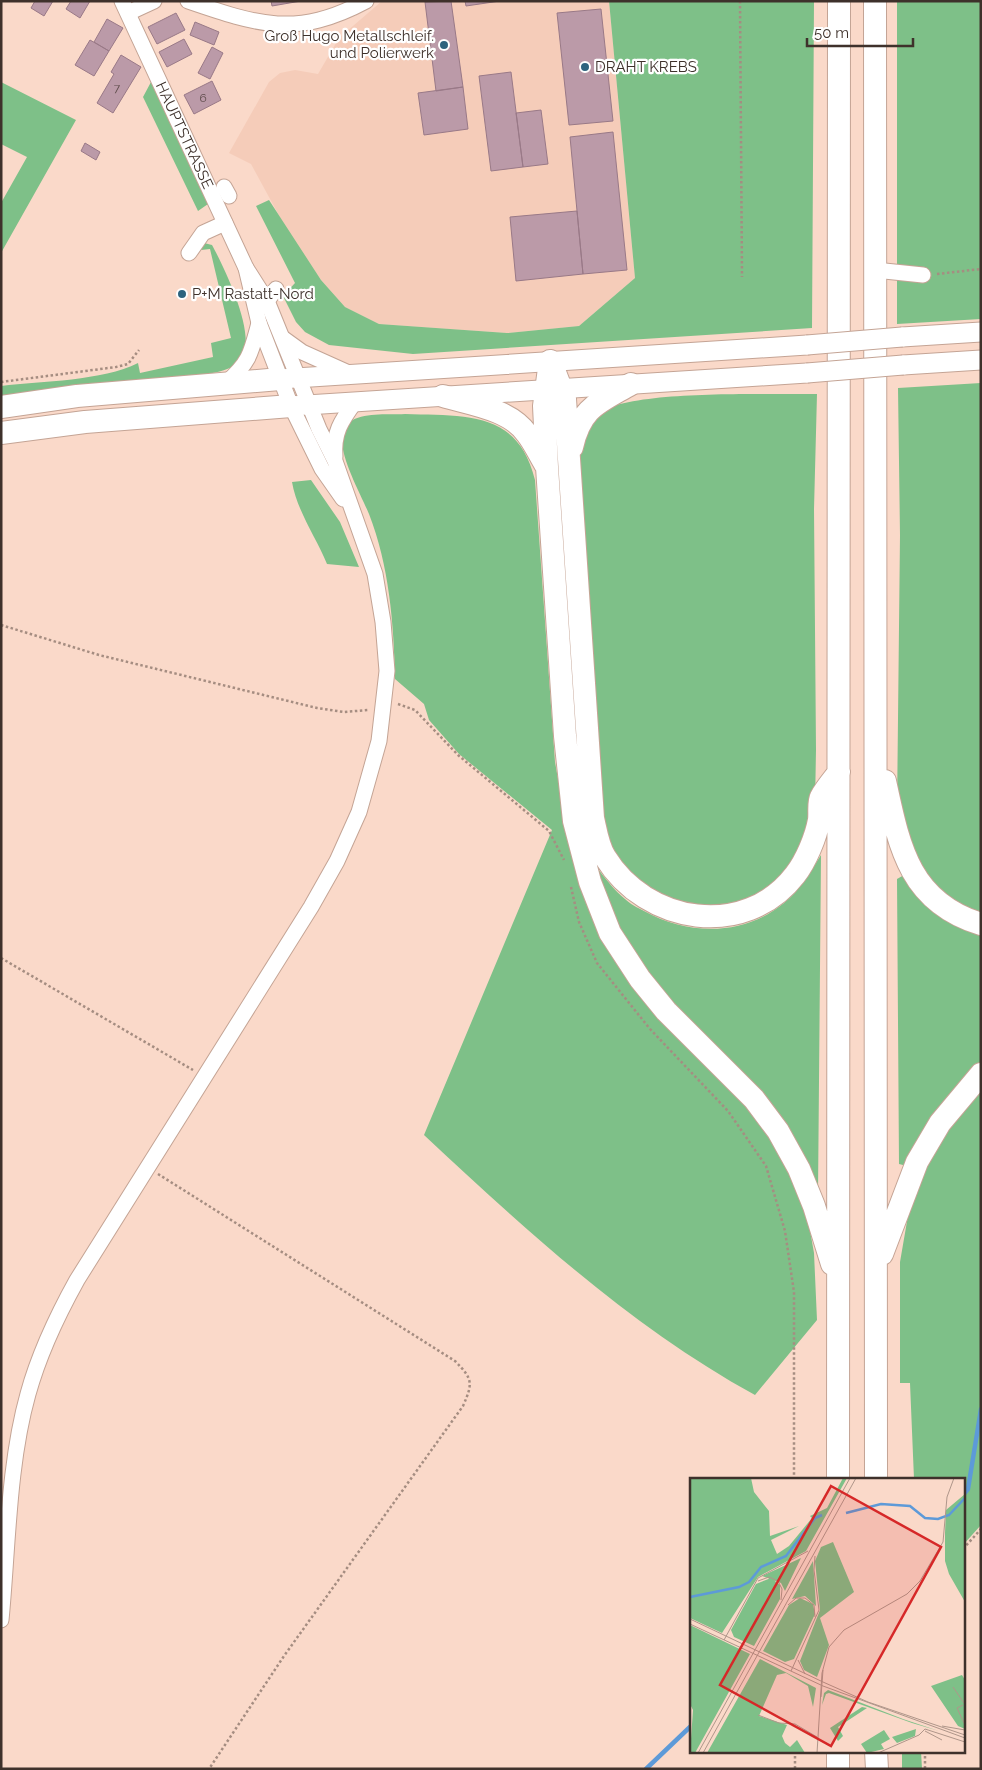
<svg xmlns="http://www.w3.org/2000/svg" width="982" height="1770" viewBox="0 0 982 1770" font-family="Raleway,sans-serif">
<rect width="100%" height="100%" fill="#fad9c9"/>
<path fill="#f5ccb9" d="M382,1h227l26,277 -56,48 -72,7 -128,-9 -34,-17 -24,-27 -33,-48 -37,-68 -22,-11 40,-71 11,-9 15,-3 23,4 21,-36z"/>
<path fill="#7ec088" d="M609,1h205l-2,327 -399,26 -84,-9 -24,-13 -9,-10 -13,-26 12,-13 -39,-77 13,-6 52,80 24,27 34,17 128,9 72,-7 56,-48z
M897,1h84v318l-84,5z
M1,82l75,38 -75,133v-50l26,-46 -26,-13z
M151,82l57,122 -10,7 -55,-114z
M204,243l8,2c12,22 49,97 27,117 -9,8 -21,10 -32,12l-206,24v-12c42,-5 101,-5 137,-23l2,10 73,-16 -2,-14 20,-5 -21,-89 -9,1z
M981,383v530l-28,-10 -28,-24 -28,-68 3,-276 -2,-147z
M817,394l-3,115 2,241 -1,55 -12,43 -39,47 -50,16 -54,-11 -42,-35 -20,-56 -18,-358c3,-10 7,-28 14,-35 28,-28 180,-21 223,-22z
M405,414c60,2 113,-4 130,66l20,282 12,67 15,55 203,272 20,46 9,51 3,67 -62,75c-124,-68 -228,-164 -331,-260l128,-305 -93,-76 -30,-34 -5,-16 -29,-25c-1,-55 -6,-114 -26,-165 -8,-20 -33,-63 -26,-83 7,-21 45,-16 62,-17z
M311,480l29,42 19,45 -32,-3c-11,-27 -30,-53 -35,-82z
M821,855l-3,339 -198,-260 -13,-31 -10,-35c9,11 17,22 28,31 5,5 13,9 19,12 45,25 100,25 140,-8 16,-13 26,-31 37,-48z
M904,875l77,56v133l-74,102 -8,-2 -2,-285z
M981,1089v436l-18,20v-66h-49l-4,-96h-10v-121l10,-58 27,-60z
M902,1751h19l1,18h-20z"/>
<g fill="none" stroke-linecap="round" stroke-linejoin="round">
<path stroke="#5d9ad8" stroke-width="4.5" d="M963,1495l5,-6 13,-80
M646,1769l45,-43"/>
</g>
<path fill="#bb9aa8" stroke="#997987" d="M35,1h18l-9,15 -13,-8z
M71,1h19l-10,17 -14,-9z
M271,1h30l-29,5z
M451,1l12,86 -27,4 -11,-89z
M465,1h35l-34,5z
M601,9l12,112 -44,4 -12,-112z
M176,13l9,17 -28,14 -9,-17z
M107,19l16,9 -14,23 -15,-9z
M195,22l24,10 -5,13 -24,-10z
M184,39l8,15 -25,13 -8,-15z
M90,40l19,11 -15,25 -19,-11z
M212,47l11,6 -13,26 -12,-6z
M121,55l20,12 -28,46 -16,-10 17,-29 -3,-2z
M511,72l12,95 -32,4 -12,-95z
M212,81l9,19 -27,14 -10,-19z
M463,87l5,42 -44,6 -6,-42z
M541,110l7,54 -25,3 -7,-54z
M613,132l14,138 -44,4 -13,-137z
M85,143l15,9 -4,8 -15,-9z
M577,211l6,63 -67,7 -6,-64z"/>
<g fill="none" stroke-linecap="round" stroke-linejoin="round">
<defs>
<g id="minor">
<path id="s1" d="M122,1l124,267 13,55 32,83 31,63 21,30"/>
<path d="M188,1c70,24 109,37 178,0"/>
<path d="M128,13l26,-12"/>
<path d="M224,187l5,9"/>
<path d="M189,253l14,-20 22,-10"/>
<path d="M875,270l48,5"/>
<path d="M267,301l9,-12"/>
<path d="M284,339l18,13 49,22"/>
<path d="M226,383c24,-21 25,-30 33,-60"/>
<path d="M335,457c-2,-24 6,-36 20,-55"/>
<path d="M1,1620c7,-72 7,-155 27,-226 11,-40 29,-78 49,-114l234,-373 26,-46 22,-49 20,-71 8,-70 -4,-49 -8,-48 -40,-113 -16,-32 -52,-128 -21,-33"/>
</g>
<path id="major" d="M902,337l79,-5
M903,365l78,-5
M280,379l527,-34
M291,406l516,-33"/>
<path id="highway" d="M875,1l1,1478
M550,361l-6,45 3,61 18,269 9,85 16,61 20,51 30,46 26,32 88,88 24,32 21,38 15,37 18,58
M551,362l14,37 28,419c3,13 5,28 12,39 41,67 140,83 190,18 11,-14 21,-38 24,-55 1,-7 -1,-17 2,-23 5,-9 12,-17 18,-25
M443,396c27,8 67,13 84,38 7,9 12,20 18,30
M1,407l76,-11 203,-17
M1,433l84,-11 206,-16
M572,447c9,-40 26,-44 59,-63
M885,781c14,65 24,121 96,143
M882,1254l35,-92 23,-39 41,-49
M838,1479l1,-1478
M838,1751v18
M876,1751l1,18"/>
</defs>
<use href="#minor" stroke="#c4a495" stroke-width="17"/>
<use href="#major" stroke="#c4a495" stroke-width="21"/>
<use href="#highway" stroke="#c4a495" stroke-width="24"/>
<path stroke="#a58d81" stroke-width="2.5" stroke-dasharray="2.5 2.5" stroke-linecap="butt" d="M740,1l2,276
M937,274l44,-5
M1,382l115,-15 12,-3 11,-14
M1,625l98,30 218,53 27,4 24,-2
M398,704l17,6 43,45 91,76 15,29
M571,887l8,35 18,41 53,66 78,82 38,55 19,65 9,61v187
M1,958l192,112
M158,1174l297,187c18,18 18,22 8,45l-179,250 -75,113
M963,1549l18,-20
M795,1751v18
M925,1751v18"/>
<use href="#minor" stroke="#fff" stroke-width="15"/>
<use href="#major" stroke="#fff" stroke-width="19"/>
<use href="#highway" stroke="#fff" stroke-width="22"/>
<defs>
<path id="major-bridge" d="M807,345l95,-8
M807,373l96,-8"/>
</defs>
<use href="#major-bridge" stroke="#c4a495" stroke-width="21" stroke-linecap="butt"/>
<use href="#major-bridge" stroke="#fff" stroke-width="19"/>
</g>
<g fill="#2d637e" stroke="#fff" stroke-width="2">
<circle cx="444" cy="45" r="5"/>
<circle cx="585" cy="67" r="5"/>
<circle cx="182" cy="294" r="5"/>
</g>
<g text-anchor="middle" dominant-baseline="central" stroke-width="4.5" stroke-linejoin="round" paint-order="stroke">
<g font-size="12" fill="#5d4b4a">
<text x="117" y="88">7</text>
<text x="203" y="98">6</text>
</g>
<g font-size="15" fill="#3e312b" stroke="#fff" text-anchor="start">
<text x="434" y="36" text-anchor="end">Groß Hugo Metallschleif.<tspan x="434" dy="17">und Polierwerk</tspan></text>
<text x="595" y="67">DRAHT KREBS</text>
<text x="192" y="294">P+M Rastatt-Nord</text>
</g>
<g font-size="15" fill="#3e312b" stroke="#fff">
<text stroke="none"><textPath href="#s1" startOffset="148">HAUPTSTRASSE</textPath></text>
</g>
</g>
<g transform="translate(690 1478)">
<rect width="275" height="275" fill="#fad9c9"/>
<path d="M0,0h61l3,14 15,19 1,25 29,-10 -28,14 6,14 12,-8 23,-28 -2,-2 17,-8 16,-30h4l-41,73 -48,26 -36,56 -32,-15zM275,16v108l-16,-28 -4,-13v-28l1,-23zM143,64l21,50 -34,26 9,27 -12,32 -13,-7 -4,-9 20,-51 -5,-49 6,-14zM111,80l-16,33 -4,-8 -19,-7zM123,83l3,45 -11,-10 -13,3zM81,100l9,7v14l-26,47 -20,-9 -3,-7 25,-46zM110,120l13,6 2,10 -21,45 -9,3 -22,-11 26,-46zM0,147l60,29 -55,99h-5l3,-43 -3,-6zM70,181l56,29 -3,19 -5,-21 -22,-13 -9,2 -18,41 28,9 -5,11 3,7 5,4 7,-7 8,13h-98zM272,197l3,5v49l-7,-3 -27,-40zM138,212l75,29 36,12 -27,-8 -83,-30 -3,1 -4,11 2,-12zM172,229l5,1 -29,19 5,9 -5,5 -8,-13zM226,251l-1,7 -18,7 -5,-6zM194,252l6,9 -9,5 3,5 -17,4 -6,-9z" fill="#7ec088"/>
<path fill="none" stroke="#5d9ad8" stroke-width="2.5" d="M156,35l35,-9 29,2 15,12 13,1 11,-4 16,-17M0,119l49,-10 10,-5 12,-15 25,-11 29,-38 7,-3"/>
<path fill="none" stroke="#af968a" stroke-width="1" d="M68,103l11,-4 9,4 4,8 -1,11M98,127l8,-7h9l9,7 1,12M0,141l133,63M0,146l133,62M34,162l34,-62 50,-27M108,182l7,14M101,193l28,-61 -5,-40 1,-14M133,204l45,20 97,33M133,208l142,52M263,209l11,16M131,219l2,-27M273,227l-6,3 7,15M68,237l21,8 16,1 22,13M252,248l23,4M235,253l17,9M8,275l152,-275M13,275l153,-275M127,275l5,-80 7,-26 15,-17 63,-36 13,-13 23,-39 4,-45 7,-19M188,275l41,-18 6,-6 40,13"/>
<path fill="#d62828" fill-opacity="0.15" stroke="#d62828" stroke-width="2.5" d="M141,8l110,61 -110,199 -111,-61z"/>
<rect width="275" height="275" fill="none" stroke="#3e312b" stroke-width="2.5"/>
</g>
<rect width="982" height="1770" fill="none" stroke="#3e312b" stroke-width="5"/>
<path d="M807 38v8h106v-8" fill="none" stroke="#3e312b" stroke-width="2.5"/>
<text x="814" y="38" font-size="15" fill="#3e312b" stroke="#ffffff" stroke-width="4" paint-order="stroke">50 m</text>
</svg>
